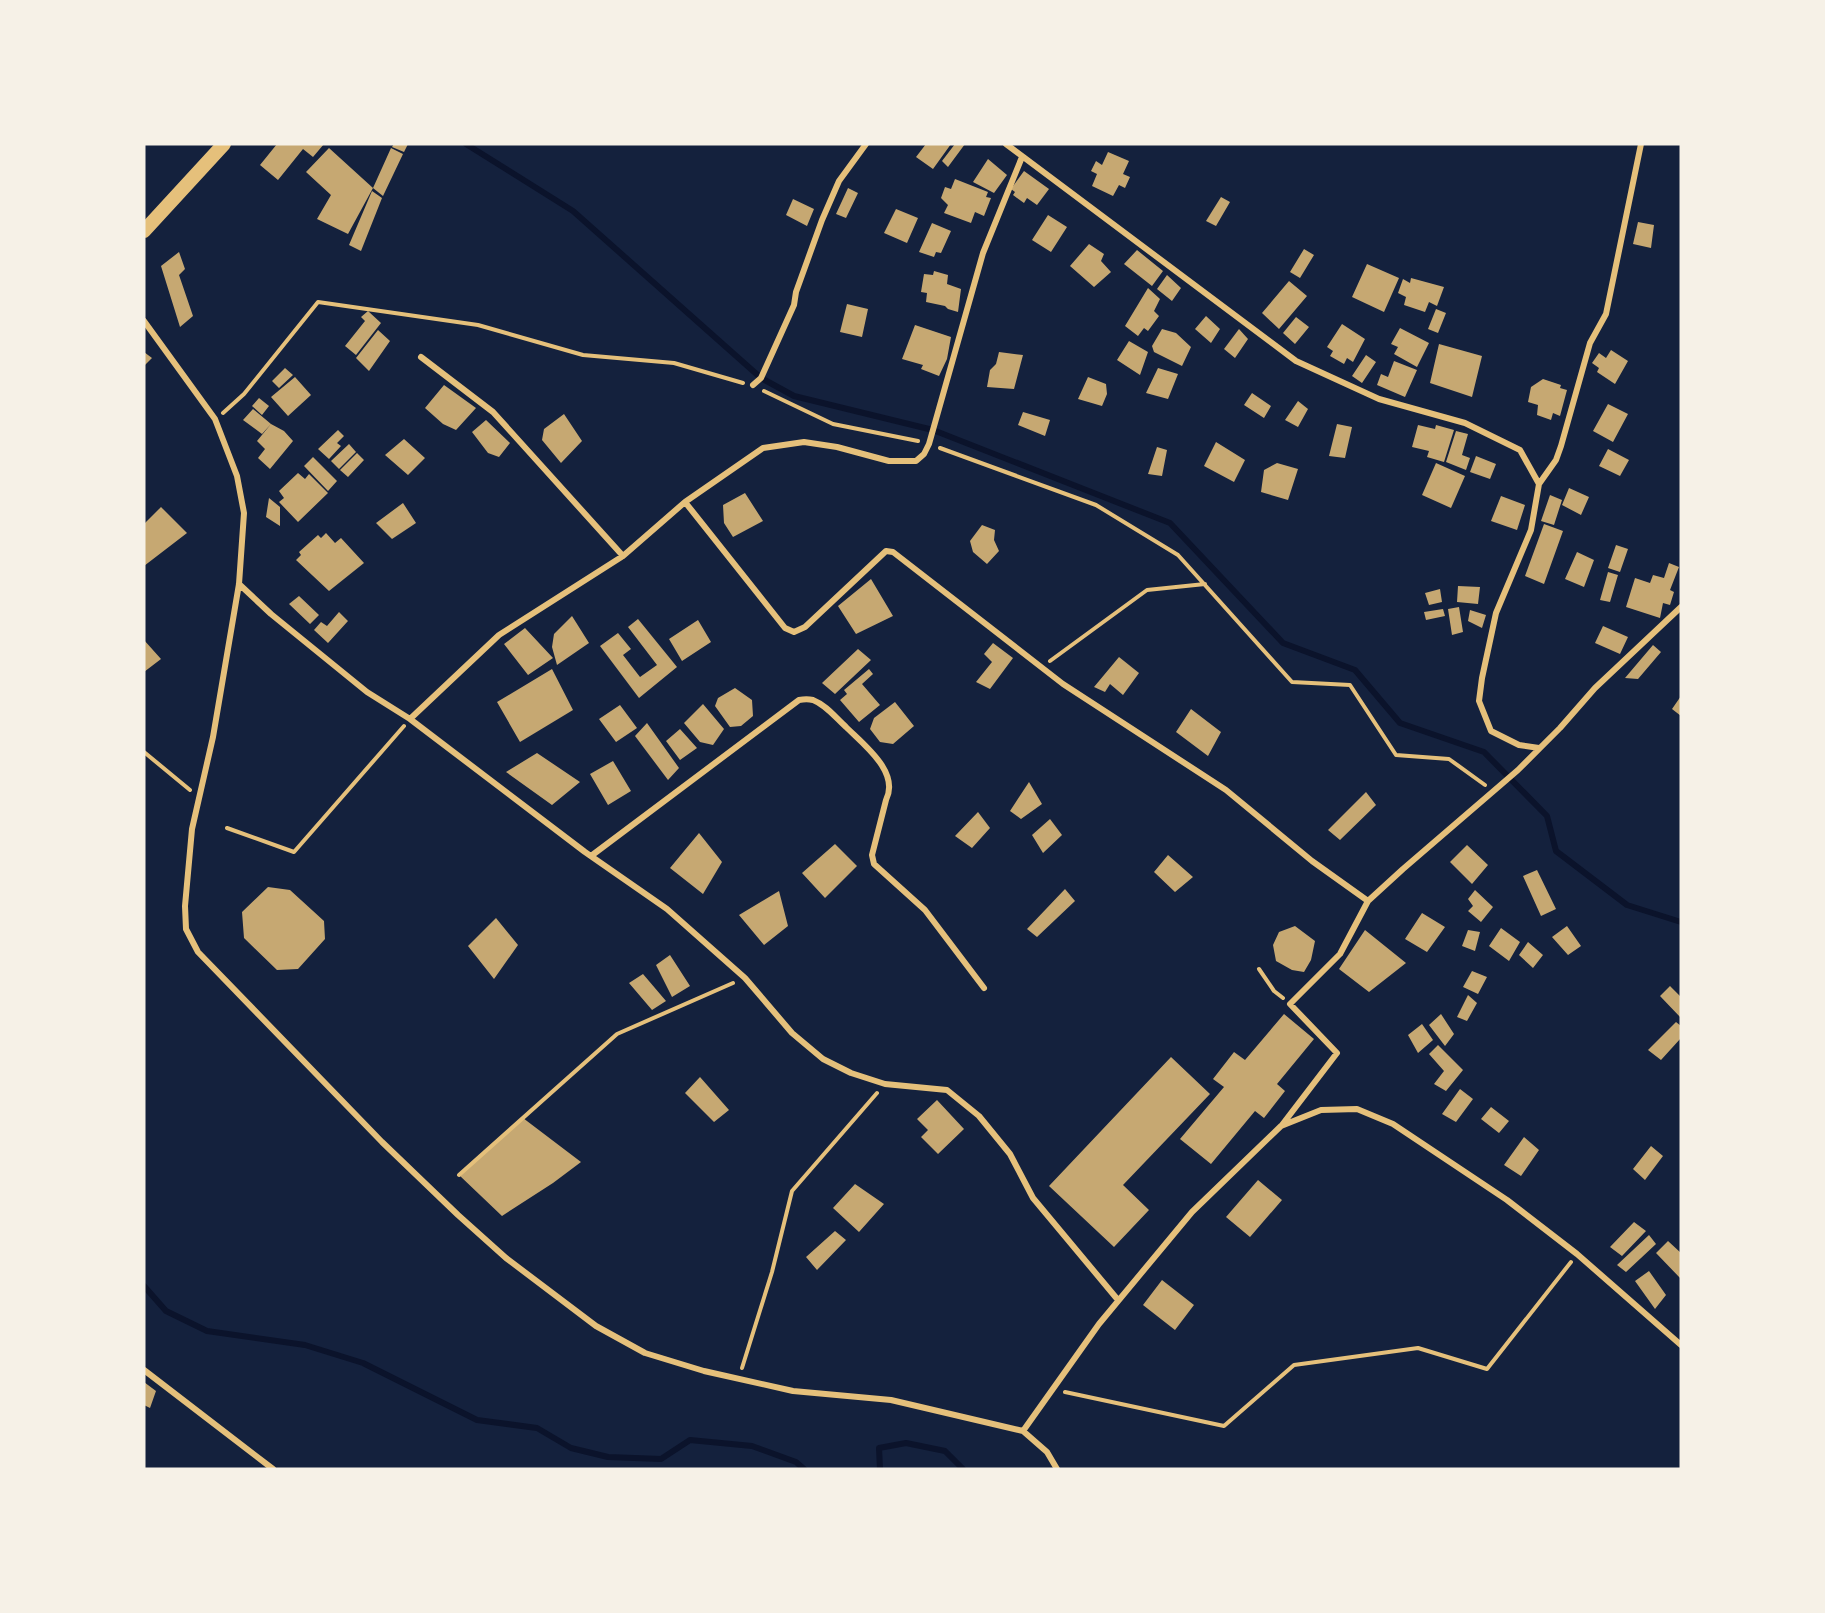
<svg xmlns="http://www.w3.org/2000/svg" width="1825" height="1613" viewBox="0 0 1825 1613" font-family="Arial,sans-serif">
<rect width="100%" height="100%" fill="#14213d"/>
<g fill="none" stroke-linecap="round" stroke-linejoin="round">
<path stroke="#0b132b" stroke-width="6" d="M466,144l107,67 188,167 33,18 139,34 237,93 113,120 72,27 45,53 84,29 63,64 9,35 71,54 54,17
M144,1286l22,25 41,20 98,14 58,18 114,57 60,8 34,20 37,9 53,2 29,-19 62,6 44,16 8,7
M880,1469l-1,-21 27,-5 39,8 18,18"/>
</g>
<path fill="#c6a872" d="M277,144h47l-11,13 -10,-8 -25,31 -18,-15z
M394,144h14l-4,8 -12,-5z
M926,144h25l-18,25 -17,-12z
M955,144h10l-17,23 -6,-6z
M329,148l44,40 -25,46 -31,-15 14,-24 -25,-23z
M391,148l12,6 -20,42 -10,-8z
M1108,152l21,9 -6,13 7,3 -5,11 -6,-3 -6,11 -21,-10 5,-12 -6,-3 5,-10 6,4z
M988,159l19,16 -13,18 -21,-11z
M1024,171l25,18 -12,16 -10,-7 -3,5 -11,-8 2,-3 -4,-3z
M955,179l33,13 -2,5 5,1 -7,18 -9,-4 -4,11 -27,-10 4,-8 -7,-7 4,-11 6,2z
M848,188l10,5 -12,25 -10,-4z
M372,191l10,7 -21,53 -12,-6z
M1221,197l9,5 -14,24 -10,-5z
M793,199l21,10 -7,17 -21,-11z
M896,209l22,9 -11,25 -23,-10z
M1048,215l19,12 -16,25 -19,-12z
M1638,222l16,3 -3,23 -18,-4z
M932,223l19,8 -10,22 -5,-1 -2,5 -15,-5z
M1089,244l15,10 -3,7 10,11 -17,15 -24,-21z
M1304,249l10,6 -14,23 -10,-6z
M1137,250l26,21 -11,15 -28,-22z
M179,252l6,17 -6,6 14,41 -13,11 -19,-61z
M1367,264l32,14 -15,34 -32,-15z
M934,271l14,4 -1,9 14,5 -3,23 -10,-3 -3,-3 -19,-4 1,-9 -6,-1 3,-18 9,1z
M1167,275l14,13 -9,13 -15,-12z
M1411,278l33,9 -7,19 -8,-4 -4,10 -21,-7 2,-8 -8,-4 5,-14 7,4z
M1289,281l18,15 -28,33 -17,-16z
M1148,288l12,11 -6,12 5,5 -11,15 -4,-3 -6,8 -13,-10z
M847,304l21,5 -6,28 -22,-5z
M1436,309l10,4 -8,20 -10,-4z
M368,311l13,12 -25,32 -11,-9 20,-25 -4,-4z
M1206,316l14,13 -9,14 -16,-14z
M1296,317l13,10 -14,17 -12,-11z
M1342,324l23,15 -12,23 -6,-4 -3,6 -14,-8 3,-5 -6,-4z
M915,325l36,12 -4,22 -8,17 -18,-7 2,-4 -21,-6z
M1400,328l29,15 -12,24 -23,-13 4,-7 -7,-3z
M1162,329l14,4 15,14 -9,19 -28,-14 -2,-6z
M1239,329l9,10 -13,19 -11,-9z
M378,330l12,11 -21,30 -13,-13z
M1129,341l19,11 -8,23 -23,-15z
M1439,344l43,12 -10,41 -42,-14z
M1611,350l17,11 -13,23 -18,-12 2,-4 -7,-5 7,-10 7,5z
M144,352l8,6 -8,8z
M999,352l24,3 -9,34 -27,-2 3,-17 6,-6z
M1366,355l10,7 -14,21 -10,-7z
M1394,361l23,9 -12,27 -28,-12 4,-11 7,3z
M285,368l8,7 -14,13 -7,-7z
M1158,368l20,6 -10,25 -22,-6z
M295,377l16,18 -23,21 -17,-19z
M1088,377l18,7 1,10 -5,12 -24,-7z
M1543,379l18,6 -1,3 7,2 -7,26 -7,-3 -2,7 -14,-5 1,-10 -10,-3 3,-15z
M444,385l32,23 -20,22 -13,-6 -18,-16z
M1252,393l19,13 -7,12 -20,-13z
M259,398l10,8 -7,9 -10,-9z
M1298,401l10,8 -10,18 -13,-7z
M1608,404l20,10 -15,28 -20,-11z
M253,409l18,15 -9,10 -19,-14z
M1023,412l27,8 -5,16 -27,-11z
M564,414l18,27 -21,22 -19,-23 2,-11z
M486,420l24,23 -11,14 -11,-4 -16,-21z
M271,424l13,7 9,10 -23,28 -12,-11 7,-9 -8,-8z
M1337,424l15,3 -7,31 -16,-2z
M1418,425l17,4 1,-4 18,5 -10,32 -17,-5 2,-6 -17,-4z
M338,430l6,6 -7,7 4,3 -12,13 -11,-10z
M1456,431l12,3 -6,21 8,3 -4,12 -20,-8z
M404,439l21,19 -17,17 -23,-20z
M1216,442l29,18 -11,22 -30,-16z
M349,444l7,8 -17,17 -8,-8z
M1157,447l10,3 -5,26 -14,-2z
M1608,449l21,11 -9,16 -21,-10z
M357,453l7,7 -16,17 -8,-7z
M1476,456l20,8 -6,15 -20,-7z
M313,457l24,24 -9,10 -24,-25z
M1277,463l21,6 -10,31 -27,-8 3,-22z
M1436,463l29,13 -14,32 -29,-13z
M298,473l7,6 4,-5 19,19 -30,29 -19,-20 5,-4 -5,-7z
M1569,488l20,9 -8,18 -19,-10z
M745,493l18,28 -30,16 -9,-14 -1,-18z
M1550,495l12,5 -8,25 -13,-4z
M1501,496l24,9 -8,25 -26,-9z
M269,498l11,9v19l-14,-9z
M403,503l13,20 -24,16 -16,-16z
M161,507l26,26 -43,33v-42z
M1544,524l19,7 -19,53 -19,-8z
M982,525l13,5 -1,10 5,11 -12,13 -14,-12 -3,-11z
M326,533l9,10 6,-5 23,25 -35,28 -33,-31 5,-5 -2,-3 19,-17 3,3z
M1616,545l12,4 -8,23 -12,-4z
M1577,552l17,8 -10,27 -19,-8z
M1669,563l10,4 -9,23 4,2 -4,13 -7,-2 -3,15 -34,-11 9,-29 15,5 3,-8 11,3z
M1608,572l10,3 -8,27 -10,-2z
M871,579l22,37 -37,18 -18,-28z
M1458,586l22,1 -2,17 -21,-2z
M1440,589l2,13 -13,3 -4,-12z
M299,596l20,19 -9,9 -21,-20z
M1459,607l4,25 -11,3 -4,-26z
M1443,609l2,7 -19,4 -2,-8z
M1470,610l16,5 -4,13 -14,-7z
M339,612l9,9 -20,22 -14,-13 7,-8 6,4z
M572,616l17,27 -32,22 -5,-18 2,-13z
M638,619l39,48 -38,31 -39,-52 18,-13 13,16 -8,6 17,22 17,-12 -29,-38z
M698,620l13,22 -29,19 -13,-22z
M1603,626l25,11 -8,17 -25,-11z
M525,628l28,30 -25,17 -24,-31z
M144,640l17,19 -17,13z
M993,643l20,15 -23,31 -14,-7 16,-20 -8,-8z
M1653,645l8,7 -23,27 -13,-1z
M858,649l13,11 -36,34 -13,-11z
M1119,657l20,16 -16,22 -13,-11 -5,8 -11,-5z
M552,669l21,41 -53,32 -23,-40z
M869,669l4,5 -11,10 18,21 -21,17 -19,-22 7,-6 -3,-4z
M735,688l17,12 1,16 -12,10 -11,1 -15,-21 3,-8z
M1681,696v20l-9,-7z
M895,702l19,24 -21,18 -13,-2 -10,-13 4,-11z
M703,704l21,25 -11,16 -13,-3 -16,-19z
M620,705l17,23 -21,14 -17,-23z
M1191,709l30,23 -13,24 -32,-24z
M647,723l32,45 -11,12 -33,-44z
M680,729l17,19 -17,12 -14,-19z
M537,753l43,29 -28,23 -46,-33z
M613,761l18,30 -23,14 -18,-31z
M1029,782l13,22 -21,15 -11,-8z
M1366,792l10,13 -36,35 -12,-10z
M978,812l12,16 -18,20 -17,-12z
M1050,819l12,16 -19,18 -11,-18z
M699,833l23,29 -19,32 -33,-26z
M835,844l22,22 -32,32 -23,-25z
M1467,845l21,20 -16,19 -22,-22z
M1168,855l25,22 -18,15 -21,-20z
M1537,870l19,39 -15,7 -18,-40z
M268,887l22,3 34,31 1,18 -27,30 -21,1 -33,-32 -2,-26z
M1065,889l10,12 -38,36 -10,-8z
M1475,890l18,17 -12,15 -13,-11 5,-5 -5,-7z
M779,891l9,35 -24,19 -25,-30z
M1422,913l23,14 -18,25 -22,-13z
M496,918l22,27 -24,34 -26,-33z
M1295,926l20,15 -4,19 -7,12 -12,-2 -16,-9 -3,-16 6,-13z
M1567,926l14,20 -13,9 -16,-18z
M1501,928l19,14 -11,19 -20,-15z
M1365,930l41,33 -37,29 -30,-23z
M1468,930l12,2 -5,19 -13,-5z
M1528,942l15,13 -10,13 -14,-13z
M670,955l20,31 -18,11 -16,-32z
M1472,971l15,6 -9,17 -15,-7z
M643,974l23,27 -14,9 -23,-27z
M1670,986l11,11v21l-21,-22z
M1468,995l9,8 -10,18 -10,-4z
M1284,1014l30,25 -37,45 8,7 -21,27 -9,-7 -44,53 -31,-25 44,-52 -11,-8 21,-27 11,8z
M1441,1014l13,20 -9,12 -16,-21z
M1676,1022l5,4v12l-20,22 -13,-10z
M1422,1024l11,16 -15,13 -10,-18z
M1438,1045l25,25 -17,21 -12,-7 10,-13 -15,-17z
M1171,1057l39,37 -87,91 26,25 -35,37 -65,-61z
M700,1077l29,33 -15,12 -29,-29z
M1460,1089l13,10 -17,23 -14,-8z
M937,1100l27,29 -26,25 -17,-17 7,-7 -11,-11z
M1491,1107l18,14 -10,12 -18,-14z
M523,1118l58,44 -28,21 -51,33 -43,-41z
M1524,1137l15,13 -18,26 -17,-11z
M1651,1146l12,10 -18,24 -12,-11z
M1258,1180l24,20 -32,37 -24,-20z
M855,1184l29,20 -25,28 -26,-24z
M1634,1222l12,9 -24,25 -12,-9z
M835,1231l11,9 -29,30 -11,-13z
M1649,1235l7,9 -30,28 -9,-7z
M1668,1241l13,12v26l-25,-26z
M1649,1271l17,24 -11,14 -20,-28z
M1162,1280l32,25 -19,25 -32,-25z
M144,1382l12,9 -6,17 -6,-3z"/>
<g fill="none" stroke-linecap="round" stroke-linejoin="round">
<path stroke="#e5c07b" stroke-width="4" d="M764,391l69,33 85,17
M223,413l21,-19 74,-92 160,23 105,30 91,8 69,20
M940,448l156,57 82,50 114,127 58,3 46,70 53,4 36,26
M1050,661l97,-71 58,-6
M144,752l46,38
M227,828l67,24 110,-126
M1259,969l15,22 9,7
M459,1175l158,-141 116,-51
M742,1368l30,-96 20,-81 85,-98
M1065,1392l159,34 70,-61 124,-17 69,21 84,-107"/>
<path stroke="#e5c07b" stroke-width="6" d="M1006,144l290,217 83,38 86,24 55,27 19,34 -8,46 -35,83 -14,65 -3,23 12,30 28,14 20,3
M144,321l71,98 22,57 7,37 -5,71 -26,153 -21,92 -7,77 1,23 12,23 184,190 76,73 48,43 90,68 49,27 59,18 89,20 98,9 132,31 24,21 10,17
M421,357l72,55 130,144
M753,385l8,-7 33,-73 2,-13 26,-72 17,-39 27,-37
M1539,484l17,-24 5,-14 29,-103 16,-29 35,-170
M685,502l100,126 9,4 11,-5 81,-76 7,1 170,132 163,106 86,71 56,40
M239,584l32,30 96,78 43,27 175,133 82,57 78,69 47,55 31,26 28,14 34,11 62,6 32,26 31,38 23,44 85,102
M410,719l89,-84 124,-79 62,-54 78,-54 41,-6 33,5 52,14h27l8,-7 5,-10 54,-191 39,-96
M591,856l208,-156c5,-1 10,-1 14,0 13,5 23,18 33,27 18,18 54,45 40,73l-14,55 2,9 51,46 59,78
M1282,1125l55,-72 -47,-49 50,-50 28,-53 35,-32 115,-99 42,-42 35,-40 86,-81
M144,1370l129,99
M1023,1431l76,-107 93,-112 89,-86 40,-16 36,-1 36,15 114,76 70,54 104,91"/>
<path stroke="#e5c07b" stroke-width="14" d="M144,231l80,-87"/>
</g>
<rect width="1825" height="1613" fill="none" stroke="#f6f1e7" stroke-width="291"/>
</svg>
